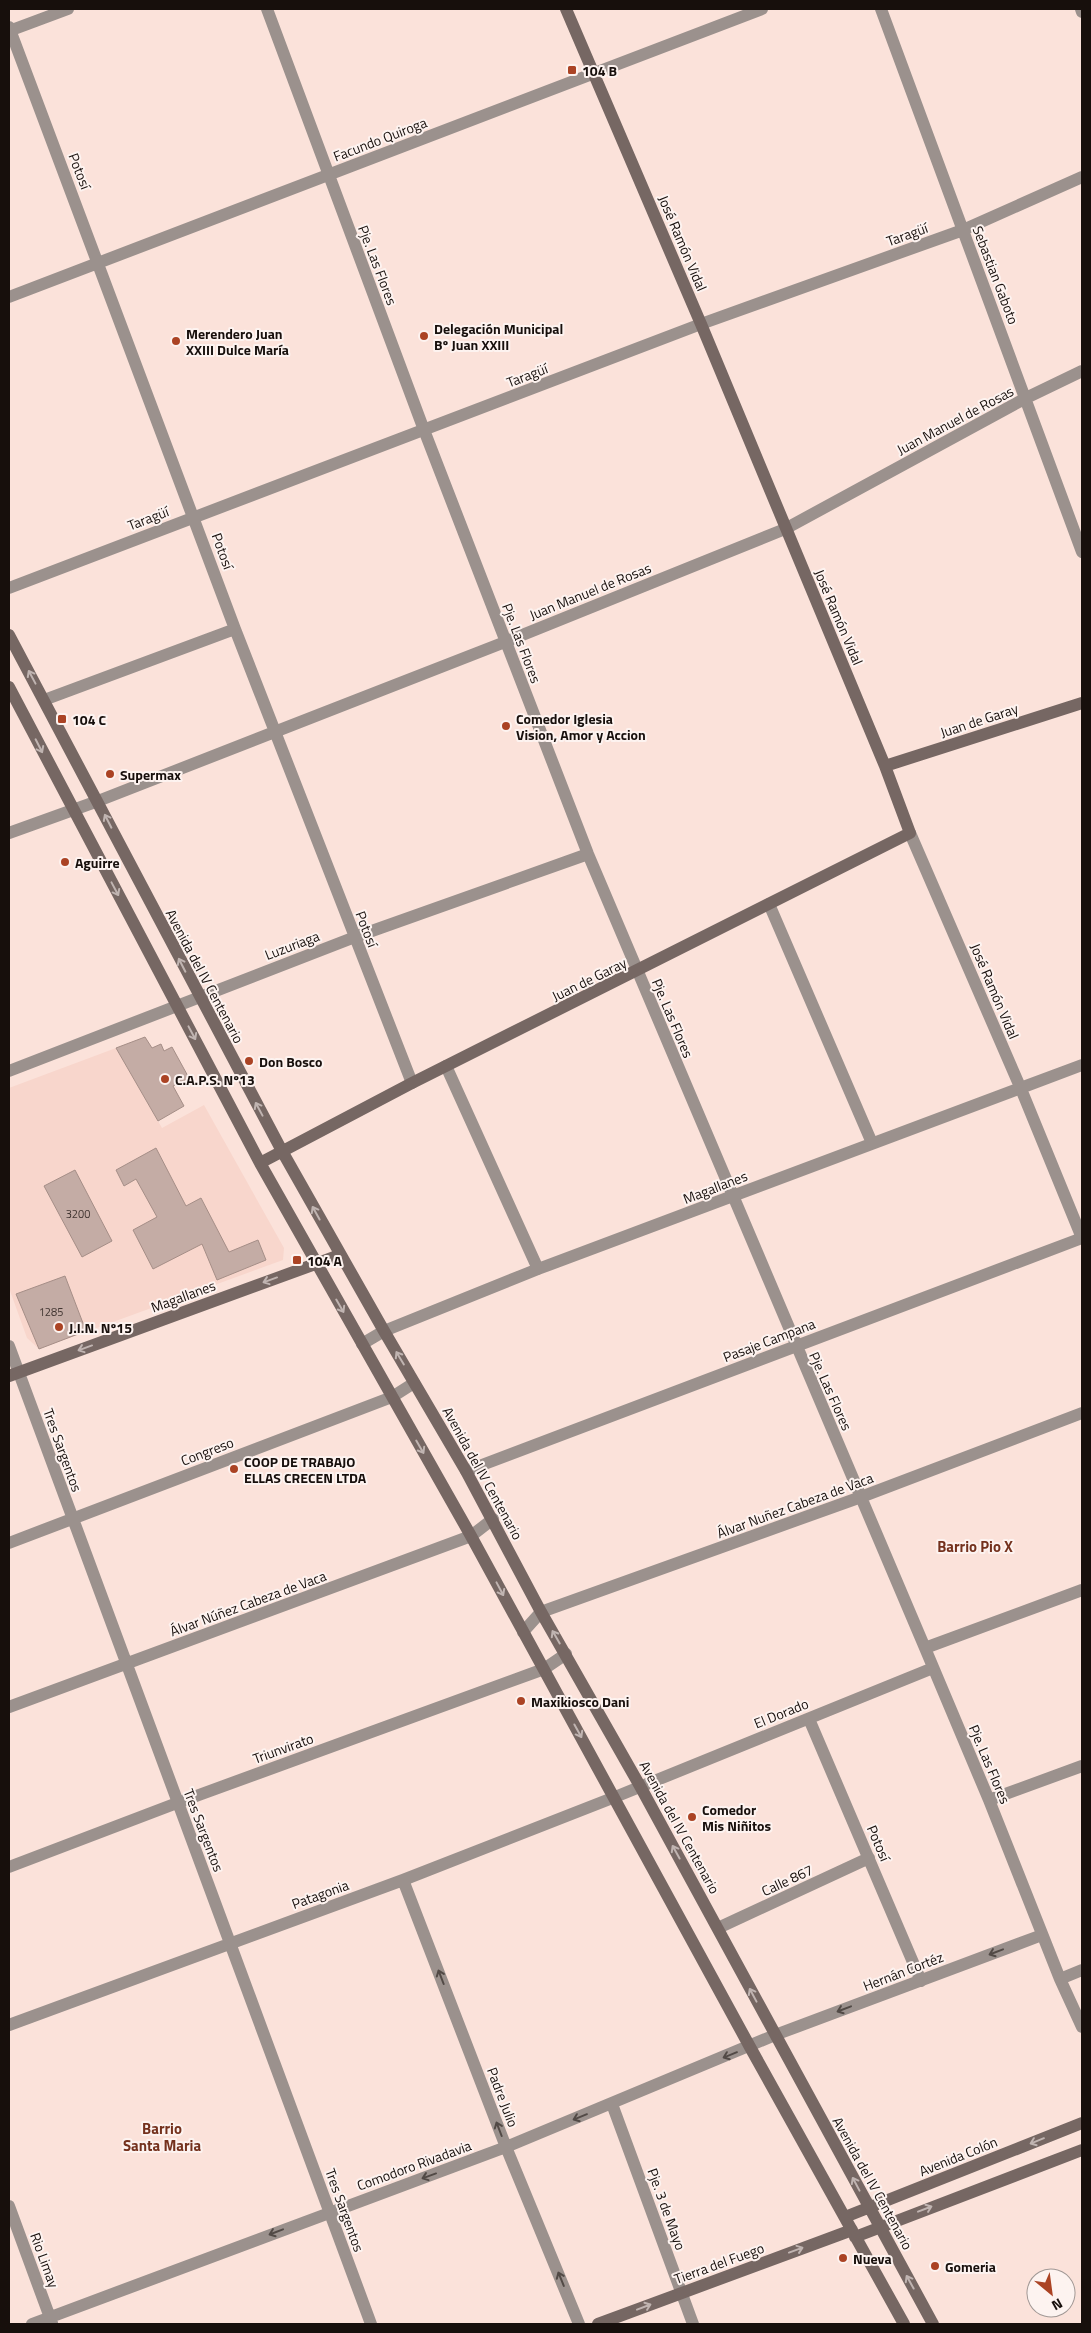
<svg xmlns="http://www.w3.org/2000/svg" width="1091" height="2333" viewBox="0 0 1091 2333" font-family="'Titillium Web',sans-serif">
<rect width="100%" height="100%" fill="#fbe2da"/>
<path fill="#f8d6cc" d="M116,1048l46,80 42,-23 80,143 -1,12 -244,89 -12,-11 -18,-50v-200z"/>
<path fill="#c4aca5" stroke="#a58e87" d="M145,1037l7,11 9,-4 3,7 8,-4 17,31 -16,8 11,20 -26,15 -42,-73z
M156,1148l30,58 15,-8 28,54 29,-12 8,20 -49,20 -15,-36 -49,25 -20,-39 24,-13 -21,-38 -12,7 -8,-16z
M75,1170l37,71 -30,16 -38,-71z
M65,1276l21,55 -47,18 -23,-55z"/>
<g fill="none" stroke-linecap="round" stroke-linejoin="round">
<path stroke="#9b918d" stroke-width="12" d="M267,9l157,421 164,424 337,794 64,152 71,179 22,48
M881,9l201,543
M1081,9l1,3
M9,27l226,602 177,454
M9,31l59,-22
M9,297l753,-288
M9,588l692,-264 262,-94 119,-53
M44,700l191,-71
M9,833l89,-32 407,-159 280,-113 241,-131 56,-27
M769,904l103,239
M446,1066l92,203
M9,1071l346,-134 233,-83
M362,1344l22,-13 154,-62 544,-204
M9,1346l362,978
M466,1471l616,-233 -61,-149 -111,-256
M9,1543l383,-146 22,-14
M523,1632l18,-20 320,-115 221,-84
M925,1648l157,-58
M9,1707l462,-171 22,-17
M809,1719l112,262
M989,1800l93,-34
M9,1867l168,-64 367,-134 22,-15
M403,1880l103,267 73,177
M718,1928l151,-70
M1060,1979l22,-9
M9,2025l394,-145 212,-83 318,-129
M612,2104l81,220
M9,2206l43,117
M32,2324l474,-177 269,-112 267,-100"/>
<path stroke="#766763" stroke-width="12" d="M9,635l273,516 102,180 82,140 75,141 99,174 293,538
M9,687l251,476 211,373 279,511 154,277
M885,766l197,-63
M260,1163l152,-80 498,-250 -25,-67 -184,-442 -135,-315
M9,1376l331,-121
M845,2217l237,-94
M855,2237l227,-87
M598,2324l254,-94"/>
</g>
<defs><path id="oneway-shaft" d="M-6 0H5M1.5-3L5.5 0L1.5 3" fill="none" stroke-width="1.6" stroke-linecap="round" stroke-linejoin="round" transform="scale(1.25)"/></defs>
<g stroke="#c0b4b1">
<use href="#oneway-shaft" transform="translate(32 677) rotate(-118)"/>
<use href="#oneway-shaft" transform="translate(39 746) rotate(63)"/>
<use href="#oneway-shaft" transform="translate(108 821) rotate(-117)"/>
<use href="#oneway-shaft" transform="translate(115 889) rotate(62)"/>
<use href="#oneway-shaft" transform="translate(182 965) rotate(-117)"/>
<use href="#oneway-shaft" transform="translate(192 1033) rotate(62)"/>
<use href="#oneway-shaft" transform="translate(259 1109) rotate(-118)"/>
<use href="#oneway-shaft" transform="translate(316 1213) rotate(-119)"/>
<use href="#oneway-shaft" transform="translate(270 1280) rotate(160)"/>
<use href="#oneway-shaft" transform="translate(340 1306) rotate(60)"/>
<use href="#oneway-shaft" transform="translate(85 1348) rotate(160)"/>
<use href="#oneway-shaft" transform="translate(400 1358) rotate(-121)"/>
<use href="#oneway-shaft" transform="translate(420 1447) rotate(60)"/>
<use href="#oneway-shaft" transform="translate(500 1589) rotate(62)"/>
<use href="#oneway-shaft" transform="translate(556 1637) rotate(-120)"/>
<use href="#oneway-shaft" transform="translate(578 1731) rotate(61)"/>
<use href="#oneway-shaft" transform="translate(676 1852) rotate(-119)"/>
<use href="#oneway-shaft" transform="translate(753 1995) rotate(-118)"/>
<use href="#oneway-shaft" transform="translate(1037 2141) rotate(158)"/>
<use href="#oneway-shaft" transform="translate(856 2184) rotate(-118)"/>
<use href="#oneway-shaft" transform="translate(925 2209) rotate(-21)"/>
<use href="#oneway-shaft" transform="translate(796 2250) rotate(-20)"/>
<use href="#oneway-shaft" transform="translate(910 2282) rotate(-119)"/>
<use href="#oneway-shaft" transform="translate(644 2307) rotate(-21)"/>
</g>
<g stroke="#524a46">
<use href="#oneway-shaft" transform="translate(996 1952) rotate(159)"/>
<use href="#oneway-shaft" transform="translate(441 1977) rotate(-111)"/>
<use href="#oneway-shaft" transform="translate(844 2009) rotate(159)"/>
<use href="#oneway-shaft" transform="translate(730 2055) rotate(158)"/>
<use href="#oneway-shaft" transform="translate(580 2117) rotate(158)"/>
<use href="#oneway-shaft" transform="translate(499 2129) rotate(-111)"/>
<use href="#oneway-shaft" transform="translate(429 2176) rotate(160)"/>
<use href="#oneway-shaft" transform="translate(276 2232) rotate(159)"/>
<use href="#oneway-shaft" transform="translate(561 2279) rotate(-112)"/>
</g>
<g fill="#ab4324" stroke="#fdf3f0" stroke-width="2">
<rect x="567" y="65" width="10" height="10" rx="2.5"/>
<circle cx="424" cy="336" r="5"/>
<circle cx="176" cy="341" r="5"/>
<rect x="57" y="714" width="10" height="10" rx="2.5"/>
<circle cx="506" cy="726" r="5"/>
<circle cx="110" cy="774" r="5"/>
<circle cx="65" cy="862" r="5"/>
<circle cx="249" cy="1061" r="5"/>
<circle cx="165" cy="1079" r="5"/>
<rect x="292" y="1255" width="10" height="10" rx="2.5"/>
<circle cx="59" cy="1327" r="5"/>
<circle cx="234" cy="1469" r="5"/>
<circle cx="521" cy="1701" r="5"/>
<circle cx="692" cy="1817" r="5"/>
<circle cx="843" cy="2258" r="5"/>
<circle cx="935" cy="2266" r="5"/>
</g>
<g text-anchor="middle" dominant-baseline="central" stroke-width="4" stroke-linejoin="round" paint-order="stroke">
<g font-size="11" fill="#423632">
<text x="78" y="1214">3200</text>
<text x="51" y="1312">1285</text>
</g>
<g font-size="14" font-weight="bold" fill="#170f0c" stroke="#fdf3f0" text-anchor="start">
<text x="582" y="70">104 B</text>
<text x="434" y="328">Delegación Municipal<tspan x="434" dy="16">Bº Juan XXIII</tspan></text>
<text x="186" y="333">Merendero Juan<tspan x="186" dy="16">XXIII Dulce María</tspan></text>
<text x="516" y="718">Comedor Iglesia<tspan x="516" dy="16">Vision, Amor y Accion</tspan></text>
<text x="72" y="719">104 C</text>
<text x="120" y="774">Supermax</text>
<text x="75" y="862">Aguirre</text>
<text x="259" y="1061">Don Bosco</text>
<text x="175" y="1079">C.A.P.S. Nº13</text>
<text x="307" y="1260">104 A</text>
<text x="69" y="1327">J.I.N. Nº15</text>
<text x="244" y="1461">COOP DE TRABAJO<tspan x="244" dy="16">ELLAS CRECEN LTDA</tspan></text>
<text x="531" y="1701">Maxikiosco Dani</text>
<text x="702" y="1809">Comedor<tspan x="702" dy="16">Mis Niñitos</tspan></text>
<text x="853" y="2258">Nueva</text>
<text x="945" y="2266">Gomeria</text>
</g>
<g font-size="14" fill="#170f0c" stroke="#fdf3f0">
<text transform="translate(380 139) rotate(-21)">Facundo Quiroga</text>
<text transform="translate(80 171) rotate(69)">Potosí</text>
<text transform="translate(907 234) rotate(-20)">Taragüí</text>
<text transform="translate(683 243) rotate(67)">José Ramón Vidal</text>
<text transform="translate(378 265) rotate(69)">Pje. Las Flores</text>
<text transform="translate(996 275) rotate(69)">Sebastian Gaboto</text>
<text transform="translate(527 375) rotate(-21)">Taragüí</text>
<text transform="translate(955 420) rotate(-28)">Juan Manuel de Rosas</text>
<text transform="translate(148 518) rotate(-21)">Taragüí</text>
<text transform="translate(223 551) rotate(70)">Potosí</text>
<text transform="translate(590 591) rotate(-22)">Juan Manuel de Rosas</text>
<text transform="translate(839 617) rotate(67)">José Ramón Vidal</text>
<text transform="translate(522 643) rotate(69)">Pje. Las Flores</text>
<text transform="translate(979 720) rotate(-18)">Juan de Garay</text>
<text transform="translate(367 929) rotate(69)">Potosí</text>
<text transform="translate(292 945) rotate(-21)">Luzuriaga</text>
<text transform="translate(205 976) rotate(62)">Avenida del IV Centenario</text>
<text transform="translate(589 979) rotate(-26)">Juan de Garay</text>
<text transform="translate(995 991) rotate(67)">José Ramón Vidal</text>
<text transform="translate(673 1018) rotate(67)">Pje. Las Flores</text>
<text transform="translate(715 1187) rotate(-21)">Magallanes</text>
<text transform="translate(183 1296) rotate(-20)">Magallanes</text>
<text transform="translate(769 1340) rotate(-21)">Pasaje Campana</text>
<text transform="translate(831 1391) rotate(66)">Pje. Las Flores</text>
<text transform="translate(63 1450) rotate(70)">Tres Sargentos</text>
<text transform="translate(207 1451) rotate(-21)">Congreso</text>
<text transform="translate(483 1473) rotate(61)">Avenida del IV Centenario</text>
<text transform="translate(795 1505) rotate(-20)">Álvar Nuñez Cabeza de Vaca</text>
<text transform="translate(248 1603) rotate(-20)">Álvar Núñez Cabeza de Vaca</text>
<text transform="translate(781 1713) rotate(-22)">El Dorado</text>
<text transform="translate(283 1748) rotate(-20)">Triunvirato</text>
<text transform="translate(990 1764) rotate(67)">Pje. Las Flores</text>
<text transform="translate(680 1827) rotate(61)">Avenida del IV Centenario</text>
<text transform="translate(204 1830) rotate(69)">Tres Sargentos</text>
<text transform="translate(879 1843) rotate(67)">Potosí</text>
<text transform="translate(787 1880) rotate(-25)">Calle 867</text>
<text transform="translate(320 1894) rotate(-20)">Patagonia</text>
<text transform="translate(903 1971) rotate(-21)">Hernán Cortéz</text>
<text transform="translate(503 2097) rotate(69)">Padre Julio</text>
<text transform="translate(958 2156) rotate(-22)">Avenida Colón</text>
<text transform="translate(414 2165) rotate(-20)">Comodoro Rivadavia</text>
<text transform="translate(873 2183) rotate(61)">Avenida del IV Centenario</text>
<text transform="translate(667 2209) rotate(70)">Pje. 3 de Mayo</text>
<text transform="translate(345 2210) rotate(70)">Tres Sargentos</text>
<text transform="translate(45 2260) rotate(70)">Rio Limay</text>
<text transform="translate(719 2263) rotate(-20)">Tierra del Fuego</text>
</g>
<g font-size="15" font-weight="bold" fill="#74311d" stroke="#fdf3f0">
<text x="975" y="1546">Barrio Pio X</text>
<text x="162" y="2128">Barrio<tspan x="162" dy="17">Santa Maria</tspan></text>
</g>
</g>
<rect width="1091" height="2333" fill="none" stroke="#170f0c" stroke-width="20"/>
<g transform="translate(1051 2293) rotate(151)"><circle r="24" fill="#fdf3f0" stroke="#a19895"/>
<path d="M0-4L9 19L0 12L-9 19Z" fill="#ab4324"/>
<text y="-8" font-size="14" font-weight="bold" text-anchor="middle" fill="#170f0c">N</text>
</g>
</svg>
